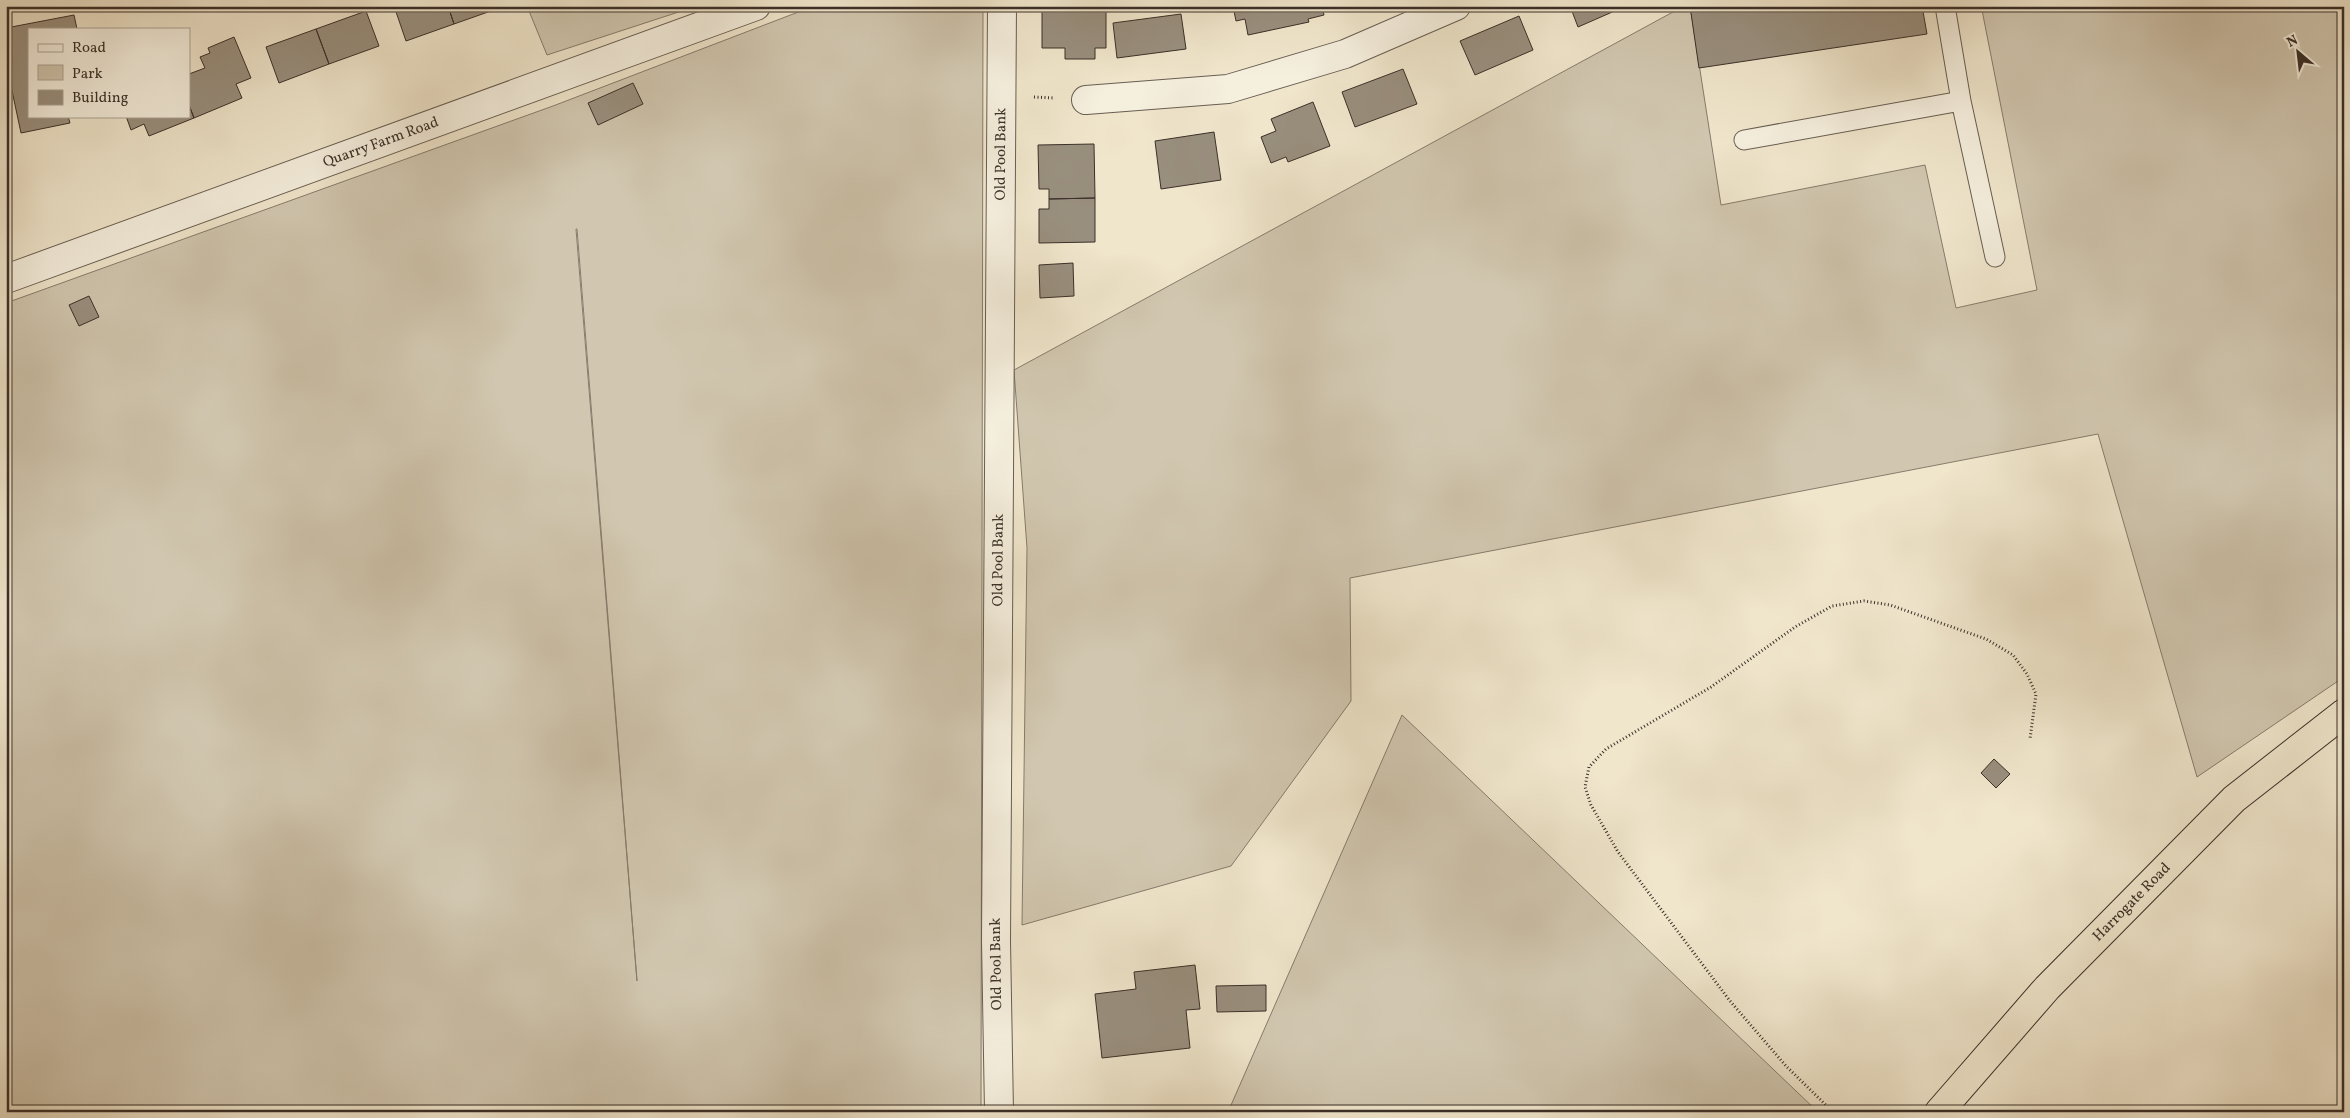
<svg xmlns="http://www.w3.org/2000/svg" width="2350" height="1118" viewBox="0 0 2350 1118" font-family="Vollkorn,serif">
<rect width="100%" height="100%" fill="#f0e6cc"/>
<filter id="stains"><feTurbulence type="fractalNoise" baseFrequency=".004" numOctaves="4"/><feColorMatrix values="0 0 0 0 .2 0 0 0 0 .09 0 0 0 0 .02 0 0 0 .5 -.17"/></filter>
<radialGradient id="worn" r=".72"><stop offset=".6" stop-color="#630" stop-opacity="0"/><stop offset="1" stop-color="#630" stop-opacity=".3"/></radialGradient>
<path fill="#d1c7b0" stroke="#867c6c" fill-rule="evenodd" d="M527,6h170l-150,49z
M814,6h169l-2,1106h-975v-809l547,-197zM576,229h1l60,752z
M1684,6h6l31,199 204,-40 31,143 81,-18 -55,-280 1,-4h361v671l-147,100 -99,-343 -748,144 1,123 -120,165 -209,59 5,-377 -13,-178z
M1402,715l416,397h-590z"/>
<path fill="#998f7e" stroke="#3b3029" d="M394,6h54l6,18 -48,17z
M448,6h57l-51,18z
M1042,6h64v42h-11v11h-30v-11h-23z
M1233,6h89l2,9 -16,4 1,3 -61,13 -3,-16 -9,2z
M1570,6h56l-48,21z
M1690,6h232l5,28 -228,34z
M366,11l13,35 -50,18 -13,-35z
M1181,14l5,35 -69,9 -4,-35z
M74,15l3,14h-48v87h39l2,7 -49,10 -10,-47 -5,1v-59z
M1519,16l14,34 -58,25 -15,-34z
M316,29l13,35 -50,19 -13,-36z
M234,37l17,41 -15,6 6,14 -48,20 -5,-13v-31l16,-6 -5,-11 10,-4 -2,-5z
M1403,69l14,35 -62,23 -13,-35z
M633,83l10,21 -45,21 -10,-22z
M1313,102l17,44 -42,16 -2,-5 -15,6 -10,-26 15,-6 -5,-12z
M189,105l5,13 -45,18 -5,-12 -13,6 -5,-14h63z
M1214,132l7,48 -60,9 -6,-48z
M1094,144l1,54 -46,1v-10h-10l-1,-44z
M1095,198v44l-56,1v-34h10v-10z
M1073,263l1,33 -34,2 -1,-33z
M89,296l10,21 -20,9 -10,-21z
M1994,759l16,15 -14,14 -15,-15z
M1195,965l5,44 -14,1 4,38 -88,10 -7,-64 41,-5 -2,-17z
M1266,985v26l-49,1 -1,-26z"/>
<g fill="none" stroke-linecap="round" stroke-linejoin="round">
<defs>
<path id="lane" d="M1961,101l34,156
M1744,140l217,-39 -16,-95"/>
<g id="street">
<path d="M1086,100l142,-11 117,-35 111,-48"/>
<path id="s1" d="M6,279l750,-273"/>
<path id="s2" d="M999,1112l-3,-171 6,-935"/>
</g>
<g id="highway">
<path id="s3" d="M1939,1112l108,-124 187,-189 110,-86"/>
</g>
</defs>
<use href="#lane" stroke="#685e52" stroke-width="21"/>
<use href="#street" stroke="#685e52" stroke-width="30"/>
<use href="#highway" stroke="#3b3029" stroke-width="30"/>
<path stroke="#3b3029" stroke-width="3" stroke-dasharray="1 2.5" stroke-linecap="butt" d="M1034,97l21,1
M1833,1112l-47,-46 -56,-65 -112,-149 -27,-47 -6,-18 4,-20 17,-18 105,-62 84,-60 37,-21 32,-5 26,4 96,34 27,16 14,19 9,20 -6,45"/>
<use href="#lane" stroke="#f5efde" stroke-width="19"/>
<use href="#street" stroke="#f5efde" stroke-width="28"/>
<use href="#highway" stroke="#f0e6cc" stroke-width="28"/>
</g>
<g text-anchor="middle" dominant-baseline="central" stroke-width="5" stroke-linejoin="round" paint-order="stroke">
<g font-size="15" fill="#3b3029" stroke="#f5efde">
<text stroke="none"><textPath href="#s1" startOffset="399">Quarry Farm Road</textPath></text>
<text stroke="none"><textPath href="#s2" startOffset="958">Old Pool Bank</textPath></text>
<text stroke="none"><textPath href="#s2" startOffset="552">Old Pool Bank</textPath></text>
<text stroke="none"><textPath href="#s3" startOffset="285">Harrogate Road</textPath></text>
<text transform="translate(997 964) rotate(-91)">Old Pool Bank</text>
</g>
</g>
<rect width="2350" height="1118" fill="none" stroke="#f0e6cc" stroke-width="25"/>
<rect x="8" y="8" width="2335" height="1103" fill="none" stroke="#3b3029" stroke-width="2.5"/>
<rect x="12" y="12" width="2325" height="1093" fill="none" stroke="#3b3029"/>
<rect x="28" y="28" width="162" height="90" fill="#f5efde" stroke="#aba396"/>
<rect x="38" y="44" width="25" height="8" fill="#f5efde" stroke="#aba396"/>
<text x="72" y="52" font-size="15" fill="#3b3029">Road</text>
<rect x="38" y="65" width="25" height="15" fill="#d1c7b0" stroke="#aba396"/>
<text x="72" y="78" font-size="15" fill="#3b3029">Park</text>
<rect x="38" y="90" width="25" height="15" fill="#998f7e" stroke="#aba396"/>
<text x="72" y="102" font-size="15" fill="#3b3029">Building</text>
<g transform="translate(2298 52) rotate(332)" stroke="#f5efde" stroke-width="4" paint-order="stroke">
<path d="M0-4L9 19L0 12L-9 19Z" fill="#3b3029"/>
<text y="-8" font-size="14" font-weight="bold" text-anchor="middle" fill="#3b3029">N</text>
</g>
<rect width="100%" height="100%" filter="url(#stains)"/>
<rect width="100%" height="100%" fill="url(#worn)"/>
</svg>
